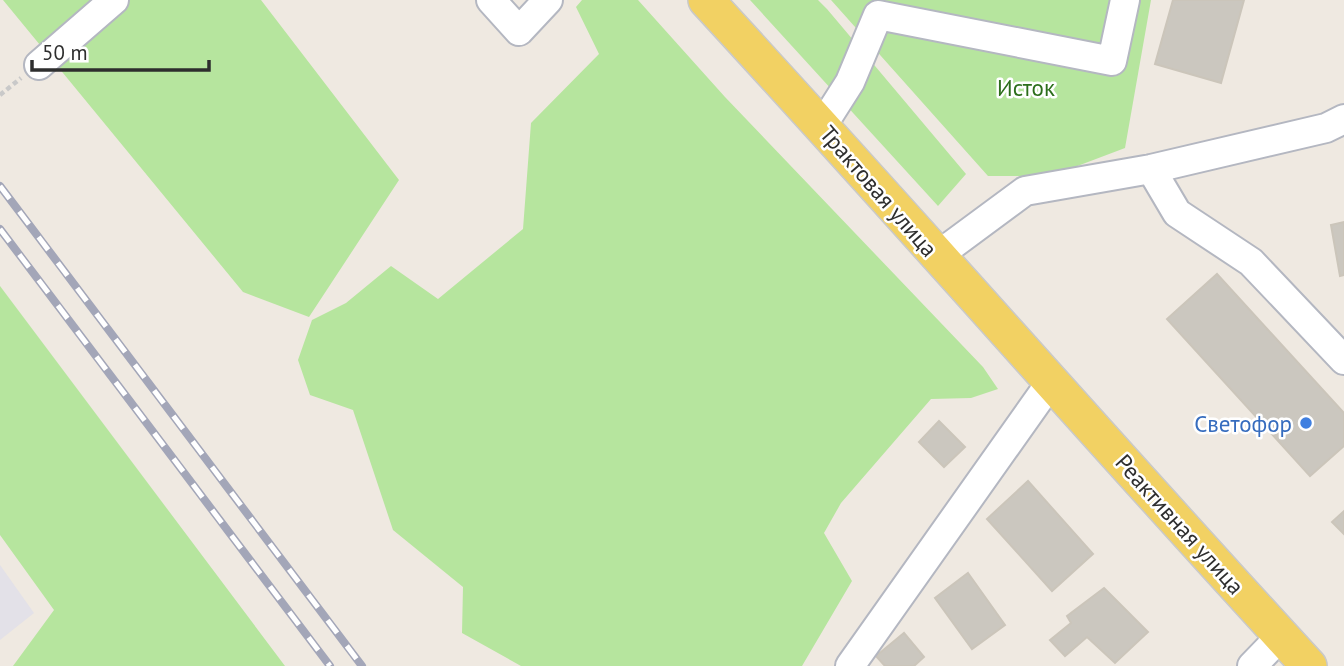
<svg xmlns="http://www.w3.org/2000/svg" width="1344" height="666" viewBox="0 0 1344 666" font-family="'PT Sans',sans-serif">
<rect width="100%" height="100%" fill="#efe9e1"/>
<path fill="#e3e1e8" d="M0,565l34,48 -34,27z"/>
<path fill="#b6e59e" d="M3,0h258l138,180 -90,137 -66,-25z
M582,0h56l87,97 258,270 15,22 -27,9 -40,1 -90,104 -17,30 28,48 -50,85h-281l-59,-33 1,-46 -70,-57 -40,-120 -43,-15 -12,-35 14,-40 34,-17 45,-37 47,33 85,-70 8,-106 68,-69 -23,-47z
M750,0h68l9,9 139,165 -28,32z
M831,0h320l-26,148 -74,28h-63z
M0,286l285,380h-272l41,-56 -54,-75z"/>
<path fill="#cbc7bf" stroke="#cbc5ba" stroke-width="2" d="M1173,0h71l-23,83 -66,-19z
M1344,222v53l-4,1 -9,-51z
M1217,274l127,139v33l-34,30 -143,-157z
M939,421l26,26 -21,20 -25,-25z
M1028,481l65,73 -41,37 -65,-72z
M1344,511v23l-12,-12z
M968,573l37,52 -33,24 -37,-51z
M1104,588l44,44 -33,31 -28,-26 -22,19 -15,-16 21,-17 -4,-7z
M904,633l20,24 -10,9h-29l-9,-10z"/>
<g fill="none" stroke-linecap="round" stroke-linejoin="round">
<defs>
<path id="minor" d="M491,0l28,31 29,-31
M39,65l75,-65
M822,126l28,-44 28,-67 234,46 13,-61
M1151,169l26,44 74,49 93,98
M937,256l88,-65 126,-22 175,-41 18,-9
M850,666l201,-284
M1252,666l29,-30"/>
<path id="major" d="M706,0c203,220 400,446 603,666"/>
</defs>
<use href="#minor" stroke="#b4b7c1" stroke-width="32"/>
<use href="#major" stroke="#c9c9c9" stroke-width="38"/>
<path stroke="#c9c9c9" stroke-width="4.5" stroke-dasharray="5 3.5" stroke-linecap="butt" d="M0,95l21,-17"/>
<use href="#minor" stroke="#fff" stroke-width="28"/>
<use href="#major" stroke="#f2d163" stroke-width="35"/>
<defs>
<path id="rail" d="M0,186l362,480
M0,229l330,437"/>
</defs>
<use href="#rail" stroke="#a3a6b8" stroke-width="8"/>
<use href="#rail" stroke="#fff" stroke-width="5" stroke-dasharray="16" stroke-linecap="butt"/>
</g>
<circle fill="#3f7fe0" stroke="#fff" stroke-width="2.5" cx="1306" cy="423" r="7"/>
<g text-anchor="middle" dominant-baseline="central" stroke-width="5" stroke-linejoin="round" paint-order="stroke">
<g font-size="23" fill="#2c6e1b" stroke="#fff">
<text x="1026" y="87">Исток</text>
</g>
<g font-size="23" fill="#2e2e2e" stroke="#fff">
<text transform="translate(879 191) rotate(49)">Трактовая улица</text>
<text transform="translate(1180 524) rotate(48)">Реактивная улица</text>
</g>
<g font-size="23" fill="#366cbe" stroke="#fff" text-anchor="end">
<text x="1292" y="423">Светофор</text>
</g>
</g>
<path d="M32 60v10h177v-10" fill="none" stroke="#2e2e2e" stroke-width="3.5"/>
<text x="42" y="60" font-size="21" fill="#2e2e2e" stroke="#ffffff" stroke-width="5" paint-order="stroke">50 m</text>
</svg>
